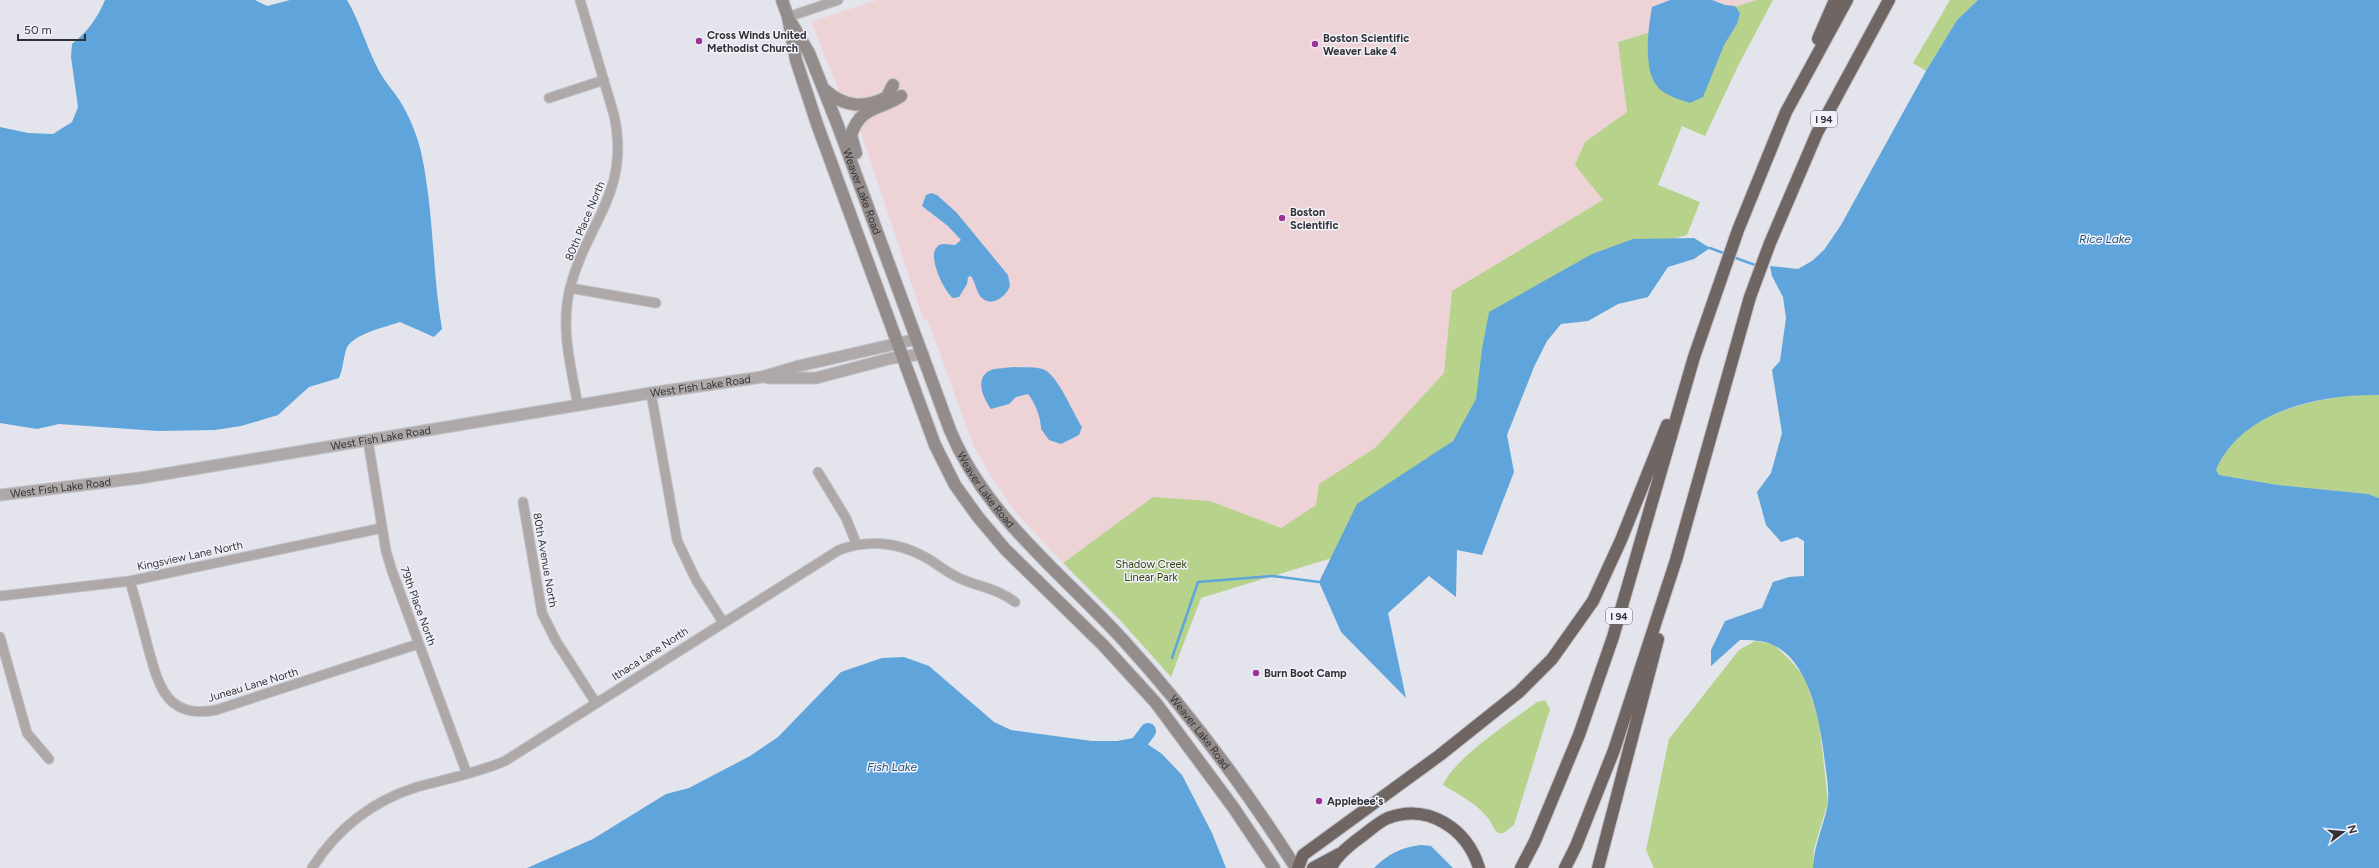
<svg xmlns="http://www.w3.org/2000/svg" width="2379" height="868" viewBox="0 0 2379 868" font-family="Figtree,sans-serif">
<rect width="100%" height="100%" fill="#e4e4ed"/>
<path fill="#eed3d6" d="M877,0h880l-139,42 9,70 -42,30 18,58 -151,91 -8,82 -69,75 -55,36 -4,21 -35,23 -71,-27 -57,-4 -90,66 -46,-49 -25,-36 -18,-31 -46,-126 -5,-3 -61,-182 -16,-37 -7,-8 -28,-69z"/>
<path fill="#b7d28b" d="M1757,0h16l-34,64 -34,72 -23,-10 -24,59 42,17 -13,33 -75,21 -254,294 -157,48 -30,79 -52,-58 -56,-56 90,-66 57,4 71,27 35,-23 3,-21 56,-36 69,-75 8,-82 151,-91 -28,-35 10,-23 42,-30 -9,-70z
M1950,0h28l-21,20 -31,51 -13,-8z
M2357,395h22v103l-11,-4 -90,-9 -59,-10 -3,-5c22,-54 88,-70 141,-75z
M1755,641l18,3 18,17 14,17 14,43 9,81 -14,47 -1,19h-159l-8,-18 23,-111 70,-89z
M1545,700l5,9 -36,116 -10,8h-6c-6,-5 -6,-11 -11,-16 -11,-14 -29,-23 -44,-32 11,-27 70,-65 94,-83z"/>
<path fill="#5fa5db" d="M105,0h150l12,6 23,-6h57c13,22 19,46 31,69 6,12 15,21 22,32 9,15 17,33 21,51 13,58 11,119 21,177l-8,8 -34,-15c-15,5 -50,13 -54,28 -3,10 -3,19 -7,28l-30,9 -31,28 -37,11 -26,4 -57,1 -99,-7 -22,5 -37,-6v-296l28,6 25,1 19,-12 6,-15 -7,-50 1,-13c16,-13 25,-25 33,-44z
M1670,0h42l13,5 10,1 5,7 -3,11 -13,21 -21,52 -13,6c-9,-3 -27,-8 -33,-17 -14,-17 -9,-58 -5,-79z
M1978,0h401v395c-57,-1 -138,15 -163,75l3,5 59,10 90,9 11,4v370h-566c1,-24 11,-42 15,-65 1,-12 -1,-27 -3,-40 -4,-36 -14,-101 -52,-118 -10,-5 -23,-5 -33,-5l-29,26v-16l14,-29 37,-13 11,-26 16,-5 15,-1v-35l-7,-4 -16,5 -15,-17 -9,-33 14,-19 11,-40 -10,-63 8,-9 6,-43 -3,-21 -11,-21 -2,-10 28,3 14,-8 12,-11 17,-25 85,-154 31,-51z
M931,193l6,2 19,17 52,63 2,11c-4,11 -20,23 -30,10 -4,-6 -5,-14 -9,-20l-3,1 -1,7 -8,13 -6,1c-9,-7 -26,-42 -16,-51 4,-5 12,-2 18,-2l6,-5 -13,-14 -26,-20 4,-11z
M1694,238l16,10 -16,11 -26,8 -20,30 -30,7 -30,17 -27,3 -14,17 -13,26 -27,68 7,37 -32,83 -25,-5 -1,47 -27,-21 -41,37 18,85 -65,-66 -22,-50 38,-78 96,-63 23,-42 6,-50 7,-37 103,-58 41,-15z
M1014,367c9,1 22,-1 31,3 14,8 28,43 37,57l-3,8 -18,9 -12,-4 -8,-11c0,-12 -6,-26 -13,-35l-12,3 -7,7 -18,5c-7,-10 -18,-31 0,-39 6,-2 16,-2 23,-3z
M904,657l25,9 65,56 17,8 81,11h25l16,-3 13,5 16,11 20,21 30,58 14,35h-699l66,-29 73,-45 23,-6 61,-32 28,-19 63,-65 41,-14z
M1421,845l10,1 22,22h-79c14,-14 28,-21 47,-23z"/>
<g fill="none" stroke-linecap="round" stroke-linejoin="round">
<path stroke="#5fa5db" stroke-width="2.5" d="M1710,248l16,6
M1733,257l25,9
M1172,658l26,-76 75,-6 46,6"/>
<path stroke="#5fa5db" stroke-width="16" d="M1128,758l20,-27"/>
<defs>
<path id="minor" d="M788,17l50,-17
M549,98l55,-18
M570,288l86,15
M651,393l26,147 19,40 27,42
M578,406c-7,-39 -18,-78 -8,-118 17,-66 61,-96 44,-173l-34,-115
M368,441l18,110 6,20 75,203
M818,472l28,46 10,25
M523,502l19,111 14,28 40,62
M130,581c6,21 12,42 17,63 11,39 18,76 69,66l202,-66
M0,596l130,-15 252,-53
M0,637l27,96 22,26
M312,868c25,-39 60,-67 105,-81 29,-8 60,-14 88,-26l334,-211c28,-11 59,-8 86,7 11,6 21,15 34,21 19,9 38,10 56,24"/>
<g id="tertiary">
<path d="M768,378h48l76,-20 31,-4"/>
<path id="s1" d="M0,495l140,-17 511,-85 111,-16 37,-11 118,-27"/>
</g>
<g id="secondary">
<path d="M782,0l6,17 8,43 21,64 118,321 20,40 23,32 27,32 98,96 53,58 77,104 41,61"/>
<path id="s2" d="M792,24l17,29 29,73 112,304c36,87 112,143 174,211 64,70 121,147 172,227"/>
<path d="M825,90c19,17 39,19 62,7l6,-12"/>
<path d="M856,153l-5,-18c10,-30 28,-24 50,-39"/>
</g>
<path id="motorway" d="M1818,39l17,-39
M1298,868l5,-13 137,-100 79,-63 33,-33 41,-58 28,-61 46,-115
M1313,868l26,-14
M1331,868c5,-12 17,-21 27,-29 9,-6 20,-17 30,-21 41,-15 79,11 91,50
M1521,868l14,-27 44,-106 34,-98 81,-280 44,-127 48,-118 61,-112
M1565,868l11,-22 38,-96 62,-190 74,-263 20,-54 47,-110 72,-133
M1598,868l60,-229"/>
</defs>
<use href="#minor" stroke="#c0c0c8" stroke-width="11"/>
<use href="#tertiary" stroke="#c0c0c8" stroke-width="13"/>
<use href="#secondary" stroke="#c0c0c8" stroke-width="14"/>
<use href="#motorway" stroke="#c0c0c8" stroke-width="14"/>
<use href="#minor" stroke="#aea9a8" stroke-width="9"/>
<use href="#tertiary" stroke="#aea9a8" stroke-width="11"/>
<use href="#secondary" stroke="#938c8a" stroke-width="12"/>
<use href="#motorway" stroke="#6f6663" stroke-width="12"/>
</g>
<g fill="#9c3395" stroke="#f1f1fa" stroke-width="1.5">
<circle cx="699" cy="41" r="4"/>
<circle cx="1315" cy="44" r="4"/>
<circle cx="1282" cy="218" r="4"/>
<circle cx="1256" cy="673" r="4"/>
<circle cx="1319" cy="801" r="4"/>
</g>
<g text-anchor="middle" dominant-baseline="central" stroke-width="3" stroke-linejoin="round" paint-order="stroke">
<g fill="#f1f1fa" stroke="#6b6b71" stroke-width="1">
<rect x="1811" y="111" width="26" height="16" rx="3"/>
<rect x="1606" y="608" width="26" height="16" rx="3"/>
</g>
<g font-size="10" font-weight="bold" fill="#323236">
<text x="1824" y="119">I 94</text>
<text x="1619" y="616">I 94</text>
</g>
<g font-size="11" font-weight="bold" fill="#323236" stroke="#f1f1fa" text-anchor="start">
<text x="707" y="35">Cross Winds United<tspan x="707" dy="13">Methodist Church</tspan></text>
<text x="1323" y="38">Boston Scientific<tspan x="1323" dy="13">Weaver Lake 4</tspan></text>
<text x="1290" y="212">Boston<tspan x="1290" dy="13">Scientific</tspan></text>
<text x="1264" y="673">Burn Boot Camp</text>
<text x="1327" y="801">Applebee's</text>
</g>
<g font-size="11" fill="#323236" stroke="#f1f1fa">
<text stroke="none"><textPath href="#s2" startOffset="182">Weaver Lake Road</textPath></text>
<text transform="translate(585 221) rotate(-67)">80th Place North</text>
<text stroke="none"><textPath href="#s1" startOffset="709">West Fish Lake Road</textPath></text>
<text stroke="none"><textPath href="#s1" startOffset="385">West Fish Lake Road</textPath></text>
<text stroke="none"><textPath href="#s1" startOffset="61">West Fish Lake Road</textPath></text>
<text stroke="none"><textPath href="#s2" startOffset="506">Weaver Lake Road</textPath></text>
<text transform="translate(190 556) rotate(-12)">Kingsview Lane North</text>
<text transform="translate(545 560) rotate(80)">80th Avenue North</text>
<text transform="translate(418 606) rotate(70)">79th Place North</text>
<text transform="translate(650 654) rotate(-33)">Ithaca Lane North</text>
<text transform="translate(253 685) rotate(-17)">Juneau Lane North</text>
<text stroke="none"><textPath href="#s2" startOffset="830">Weaver Lake Road</textPath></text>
</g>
<g font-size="11" fill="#33440b" stroke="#f1f1fa">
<text x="1151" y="564">Shadow Creek<tspan x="1151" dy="13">Linear Park</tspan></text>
</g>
<g font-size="12" font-style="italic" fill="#22557a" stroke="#f1f1fa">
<text x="2105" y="239">Rice Lake</text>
<text x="892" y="767">Fish Lake</text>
</g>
</g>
<g transform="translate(2343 832) rotate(74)" stroke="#f1f1fa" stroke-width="3" paint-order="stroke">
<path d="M0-3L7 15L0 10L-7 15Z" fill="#323236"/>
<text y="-6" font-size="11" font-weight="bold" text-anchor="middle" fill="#323236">N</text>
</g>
<path d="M18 34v6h67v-6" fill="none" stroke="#323236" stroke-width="2"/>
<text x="24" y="34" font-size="12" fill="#323236" stroke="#f1f1fa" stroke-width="3" paint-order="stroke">50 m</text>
</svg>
